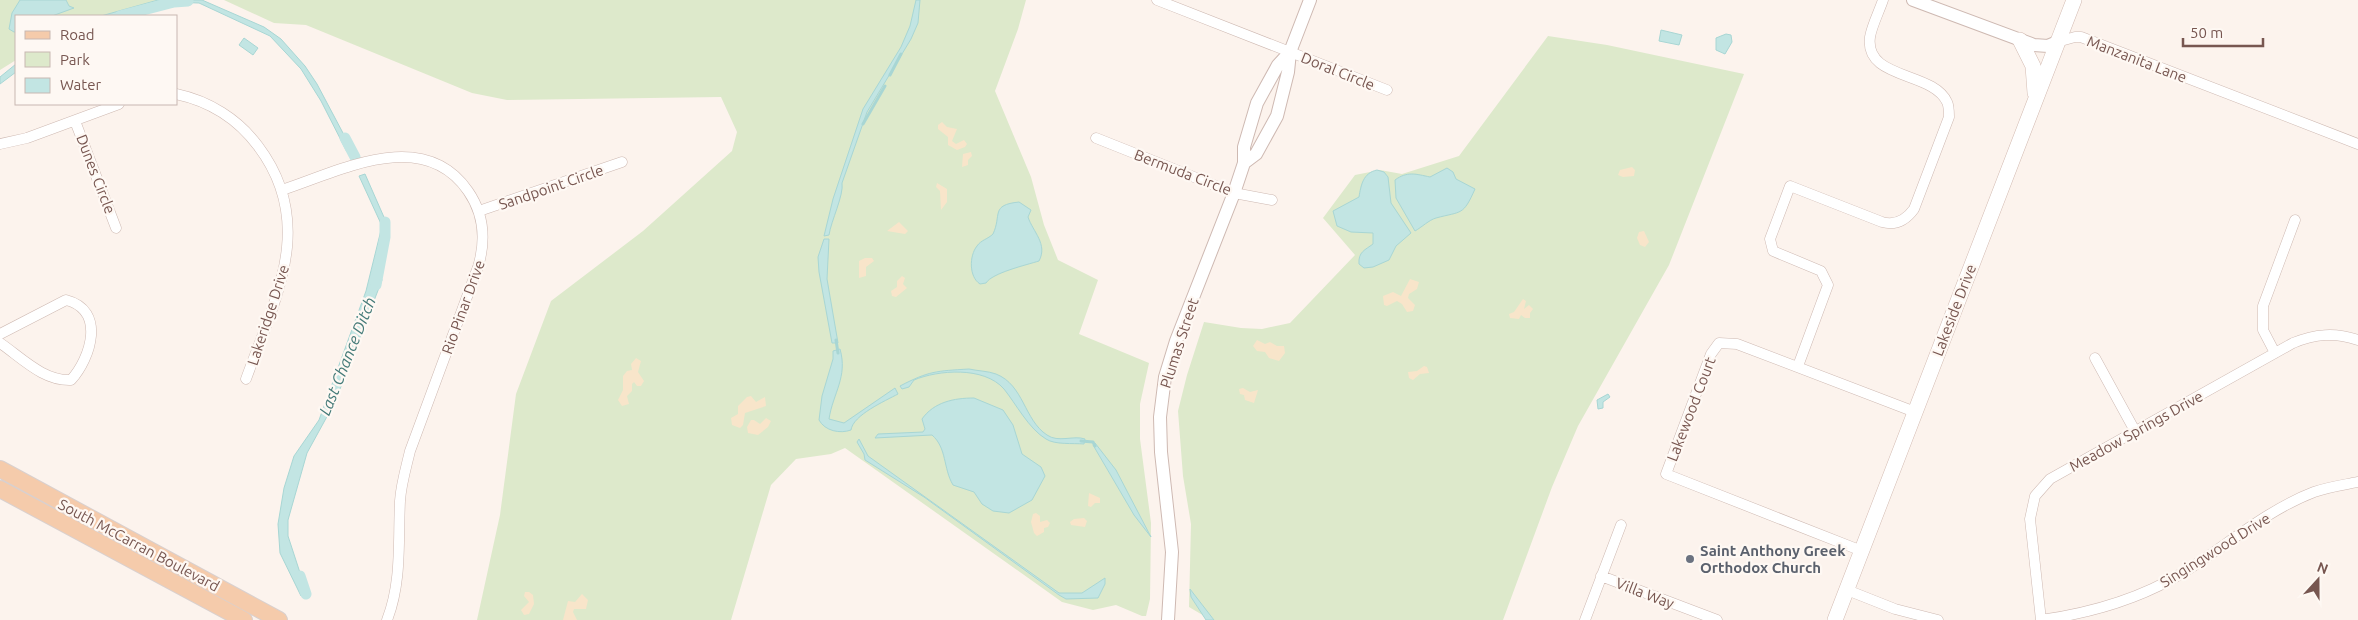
<svg xmlns="http://www.w3.org/2000/svg" width="2358" height="620" viewBox="0 0 2358 620" font-family="Ubuntu,sans-serif">
<rect width="100%" height="100%" fill="#fcf3ed"/>
<path fill="#dde9cb" d="M0,0h177l-67,16h-94v44l-16,10z
M224,0h802l-8,29 -23,62 36,86 13,48 14,35 40,20 -19,54 70,29 -9,41v35l11,84 -1,76 -4,17h-4l-26,-11 -23,5 -31,-8 -217,-154 -14,6 -35,5 -25,26 -40,135h-254l23,-105 16,-121 35,-93 92,-70 89,-80 5,-19 -16,-35 -214,3 -35,-7 -166,-68 -32,-2z
M1548,36l59,9 137,29 -75,191 -91,161 -26,61 -49,133h-292l-22,-13 2,-83 -8,-48 -5,-65 9,-36 17,-53 37,6 21,1 28,-6 65,-68 -32,-37 32,-43 25,-5 22,4 57,-18z"/>
<path fill="#f8e5ca" d="M942,122l5,5 10,2 -5,12 4,3 8,-4 3,4 -2,3 -8,3 -9,-5v-8l-10,-8v-4z
M971,152l1,4 -4,4v5l-6,2 1,-13z
M1632,167l3,3 -1,6 -11,1 -5,-2 2,-5z
M937,183l10,6v13l-6,8 -1,-19 -4,-4z
M899,222l9,9 -3,3 -18,-3z
M1644,231l5,11 -4,5 -5,-2 -3,-7 2,-6z
M865,258h7l2,3 -8,6v9l-7,2v-17z
M902,276l3,2 -2,6 4,4 -11,9 -4,-1 -1,-5 6,-4v-6z
M1410,279l9,3 -2,7 -8,5 -1,4 7,7 -2,6 -6,1 -5,-8 -5,-3 -10,5 -3,-1 -1,-9 10,-4 8,4z
M1523,299l3,2 -2,8 5,-4 4,4 -3,4v5h-5l-4,-3 -2,4 -9,-1 -1,-4 5,-2z
M1257,340l8,4 5,-2 7,4h7l1,7 -6,8 -10,-3 -4,-6 -8,-1 -4,-5z
M636,358l5,3 -3,11 6,9 -3,5h-4l-3,-4 -2,2v7l-5,5 2,8 -7,2 -4,-6 5,-10v-14l4,-5 5,-1 -1,-6z
M1424,366l3,1 2,6 -9,1 -7,6 -4,-2 -1,-6 9,-1z
M1243,388l7,4 8,-2 -4,13 -9,-3 -1,-5 -4,-1 -1,-5z
M751,396l5,6 9,-5 1,9 -21,7 -2,12 -3,3 -8,-3 -1,-7 7,-4v-8l9,-9z
M766,418l5,3 -3,6 -10,8 -10,-2 -1,-6 4,-7h3l6,4z
M1089,493l11,5v5h-5l-4,4 -3,-1z
M1036,513l4,3v6l7,-2 3,3 -2,4 -4,1v4l-7,4 -3,-3 -3,-11 2,-8z
M1084,518l3,3 -2,6 -14,-2 -1,-3 4,-3z
M525,592h4l4,3 1,9 -5,10 -5,1 -3,-5 8,-8 -5,-6z
M582,594l6,6 -2,9h-12l-1,3 4,8h-14l5,-19 7,1z"/>
<path fill="#c2e5e3" stroke="#a8d6d4" d="M20,0h46l3,6 5,2 -22,8h-36v16h-2l-5,-3 3,-16z
M158,0h44l62,27 17,12 24,27 12,18 35,66 -5,2 -26,-51 -20,-32 -31,-33 -71,-33 -31,-1 -41,14h-26z
M916,0h4l-2,23 -7,16 -44,73 -25,71c2,12 -11,38 -13,52l-5,1 9,-37 30,-90 38,-62 9,-21z
M1661,30l21,5 -3,10 -20,-4z
M1726,34l5,1 1,7 -7,12 -9,-4v-12z
M244,38l14,10 -5,7 -14,-10z
M16,64v8l-16,12v-7z
M1447,168l6,4 3,7 19,10c-12,27 -13,22 -39,29 -7,2 -14,9 -21,13l-19,-33 -1,-18c12,-9 21,-6 35,-3z
M1377,170l7,2 4,5 3,26 20,30 -15,13 -7,14 -16,7 -9,1 -5,-4c-1,-12 6,-14 14,-20v-11l-22,-1 -14,-6 -4,-15 26,-14c2,-12 4,-24 18,-27z
M365,174l22,50 -8,46 3,10 -47,122 -28,51 -19,67v16l17,52v6l-4,2 -21,-43 -2,-29 6,-36 10,-32 25,-36 47,-129 16,-65 -23,-50z
M1019,202l12,8 -3,7c5,15 20,27 11,44 -13,4 -47,12 -53,22l-6,1c-11,-7 -11,-28 -3,-38 4,-6 11,-7 16,-12 9,-19 -3,-29 26,-32z
M824,239h5l-2,40 11,64h-6l-13,-71 -1,-15z
M840,349c8,28 -7,44 -11,70l15,4 51,-35 3,6c-13,7 -45,21 -47,36 -11,4 -26,1 -32,-10l3,-24 11,-37v-8z
M969,369c9,2 19,2 27,5 28,11 28,46 51,61 11,8 27,0 38,4l-1,5c-11,-1 -29,1 -38,-5 -17,-10 -30,-35 -42,-50 -20,-23 -66,-19 -90,-9l-5,7 -7,2 -2,-3c29,-15 36,-15 69,-17z
M1608,394l2,3 -7,5v6l-5,1 -1,-9z
M974,398l29,12 10,15 9,29 19,13 4,9 -13,24 -23,13 -16,-2 -11,-7 -8,-12 -21,-7c-10,-17 -6,-37 -21,-50l-57,3 3,-4 45,-2 2,-3 -3,-10c12,-17 32,-21 52,-21z
M859,439l9,17 191,137h23l23,-15v6l-7,14 -32,1 -7,-4 -135,-98 -59,-37 -1,-6 -7,-12z
M1095,443l21,27 35,67 -17,-22 -41,-70z
M1190,589l24,31h-8l-15,-23z"/>
<g fill="none" stroke-linecap="round" stroke-linejoin="round">
<path stroke="#a8d6d4" stroke-width="3" d="M890,75l11,-21
M863,124l22,-38
M836,340l2,13
M1081,441l12,1 2,4"/>
<path stroke="#c2e5e3" stroke-width="11" d="M120,16l54,-14 14,-1
M345,138l10,19
M376,285l9,-48v-15
M300,576l6,18"/>
<defs>
<path id="minor" d="M1157,0l230,90
M2057,42l18,-5h6l277,107
M176,94c33,7 62,25 82,52 59,78 17,153 -12,233
M75,121l41,107
M1096,138l138,55 38,7
M0,144l27,-6 92,-34
M282,190c58,-19 141,-64 186,1 16,23 18,49 10,76l-68,184c-4,17 -9,33 -10,50 -2,40 2,81 -13,119
M479,211l143,-49
M0,334l66,-34c40,10 25,58 5,80 -28,1 -49,-22 -71,-37
M2275,353l-12,-23v-24l32,-86
M2095,358l40,73
M1798,366l30,-81 -7,-14 -48,-20 -3,-12 20,-53 92,36c14,4 24,-2 32,-13l35,-92c0,-5 0,-11 -2,-15 -14,-31 -83,-22 -77,-65 2,-12 9,-25 13,-37
M1862,551l-196,-77 45,-120 8,-11 18,1 178,68
M1601,576l116,44
M1847,590l48,19 43,11
M1585,620l36,-95
M2041,620l-11,-101 5,-23 15,-17 243,-136c22,-9 42,-11 65,-3
M2041,620c50,-7 99,-21 143,-48 42,-26 83,-62 130,-80 14,-5 29,-7 44,-10"/>
<path id="tertiary" d="M1913,0l121,45 14,1 9,-4
M1244,163l12,-9 21,-38 11,-44 2,-20 20,-52
M1168,620l4,-68 -11,-100 -1,-35 5,-40 11,-36 58,-148 10,-30v-16l13,-44 21,-38 12,-13"/>
<path id="secondary" d="M2020,40l13,26 2,27
M1835,620l239,-620"/>
<path id="primary" d="M0,469l279,151
M0,489l244,131"/>
</defs>
<use href="#minor" stroke="#ceb9b2" stroke-width="11"/>
<use href="#tertiary" stroke="#ceb9b2" stroke-width="14"/>
<use href="#secondary" stroke="#d3bbb2" stroke-width="16"/>
<use href="#primary" stroke="#d9d0ce" stroke-width="18"/>
<use href="#minor" stroke="#fff" stroke-width="10"/>
<use href="#tertiary" stroke="#fff" stroke-width="12"/>
<use href="#secondary" stroke="#fff" stroke-width="15"/>
<use href="#primary" stroke="#f5cbab" stroke-width="16"/>
</g>
<circle fill="#6b7280" stroke="#fef8f3" stroke-width="2" cx="1690" cy="559" r="5"/>
<g text-anchor="middle" dominant-baseline="central" stroke-width="4.5" stroke-linejoin="round" paint-order="stroke">
<g font-size="15" fill="#775650" stroke="#fef8f3">
<text transform="translate(2137 59) rotate(21)">Manzanita Lane</text>
<text transform="translate(1338 71) rotate(22)">Doral Circle</text>
<text transform="translate(1183 172) rotate(21)">Bermuda Circle</text>
<text transform="translate(96 174) rotate(69)">Dunes Circle</text>
<text transform="translate(551 187) rotate(-19)">Sandpoint Circle</text>
<text transform="translate(463 307) rotate(-70)">Rio Pinar Drive</text>
<text transform="translate(1954 310) rotate(-69)">Lakeside Drive</text>
<text transform="translate(268 315) rotate(-72)">Lakeridge Drive</text>
<text transform="translate(1179 343) rotate(-72)">Plumas Street</text>
<text transform="translate(1691 409) rotate(-69)">Lakewood Court</text>
<text transform="translate(2136 431) rotate(-29)">Meadow Springs Drive</text>
<text transform="translate(139 545) rotate(28)">South McCarran Boulevard</text>
<text transform="translate(2215 550) rotate(-32)">Singingwood Drive</text>
<text transform="translate(1645 593) rotate(21)">Villa Way</text>
</g>
<g font-size="15" font-weight="bold" fill="#5b616d" stroke="#fef8f3" text-anchor="start">
<text x="1700" y="550">Saint Anthony Greek<tspan x="1700" dy="17">Orthodox Church</tspan></text>
</g>
<g font-size="16" font-style="italic" fill="#447a78" stroke="#fef8f3">
<text transform="translate(347 356) rotate(-68)">Last Chance Ditch</text>
</g>
</g>
<rect x="15" y="15" width="162" height="90" fill="#fef8f3" stroke="#c8b7b2"/>
<rect x="25" y="31" width="25" height="8" fill="#f5cbab" stroke="#c8b7b2"/>
<text x="60" y="40" font-size="15" fill="#775650">Road</text>
<rect x="25" y="52" width="25" height="15" fill="#dde9cb" stroke="#c8b7b2"/>
<text x="60" y="65" font-size="15" fill="#775650">Park</text>
<rect x="25" y="78" width="25" height="15" fill="#c2e5e3" stroke="#c8b7b2"/>
<text x="60" y="90" font-size="15" fill="#775650">Water</text>
<g transform="translate(2318 580) rotate(21)" stroke="#fef8f3" stroke-width="4" paint-order="stroke">
<path d="M0-4L9 19L0 12L-9 19Z" fill="#775650"/>
<text y="-8" font-size="14" font-weight="bold" text-anchor="middle" fill="#775650">N</text>
</g>
<path d="M2183 38v8h80v-8" fill="none" stroke="#775650" stroke-width="2.5"/>
<text x="2190" y="38" font-size="15" fill="#775650" stroke="#fef8f3" stroke-width="4" paint-order="stroke">50 m</text>
</svg>
